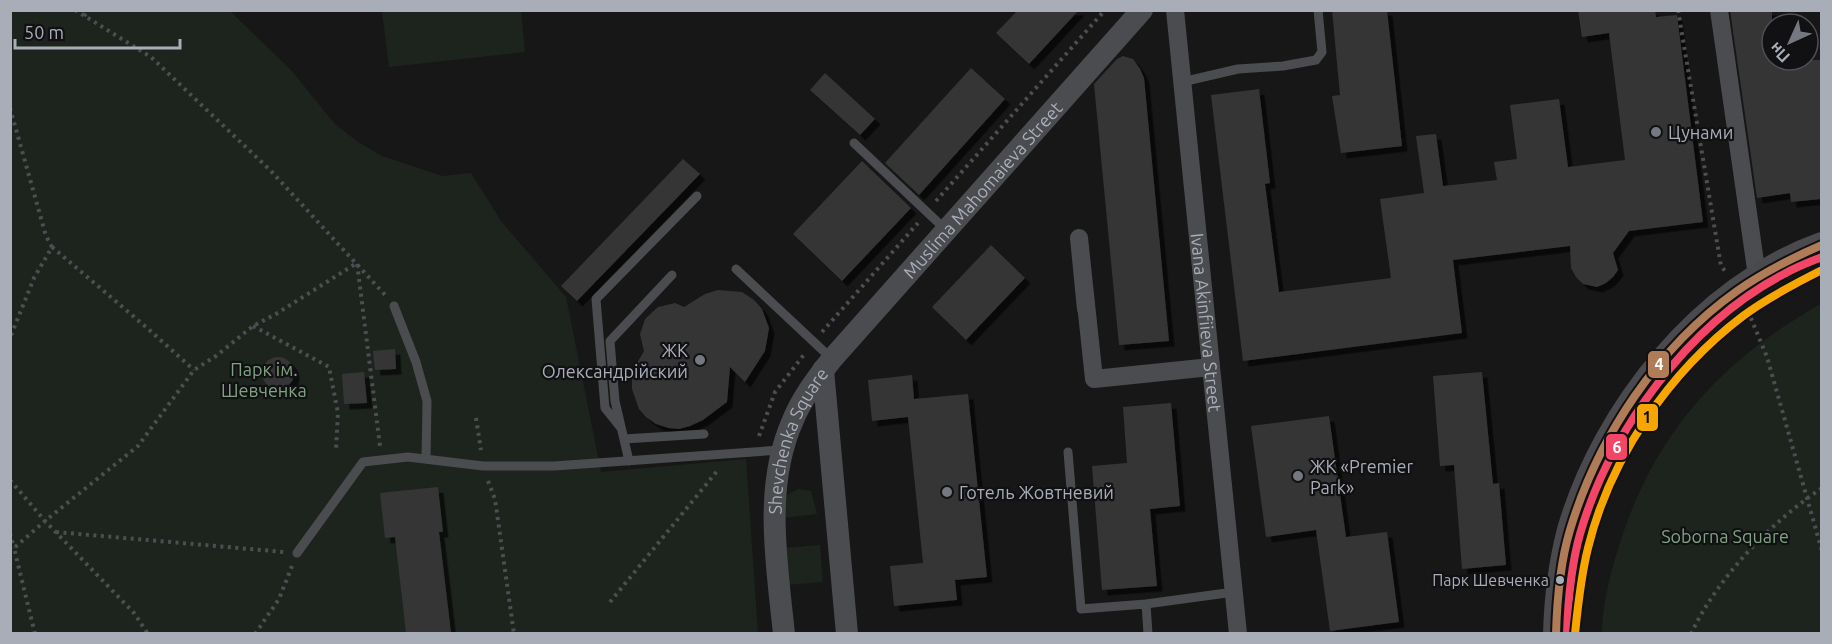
<svg xmlns="http://www.w3.org/2000/svg" width="1832" height="644" viewBox="0 0 1832 644" font-family="Ubuntu,sans-serif">
<defs>
<filter id="shadow"><feDropShadow dx="5.5" dy="5.5" stdDeviation="0" flood-color="#0009"/></filter>
</defs>
<rect width="100%" height="100%" fill="#171717"/>
<path fill="#1d241e" d="M10,11h220l61,59 43,53 24,19 24,14 60,20 29,-3 30,48 65,76 35,175 145,-13 12,174h-747z
M382,11h139l4,41 -136,15z
M1821,304v329h-219c0,-27 9,-63 18,-90 34,-109 102,-184 201,-239z
M798,489l13,2 6,23 -36,4 -1,-19z
M820,545l3,37 -36,3 -4,-37z"/>
<path fill="#353536" filter="url(#shadow)" d="M1018,10h61l-50,54 -33,-31z
M1332,10h55l15,136 -61,7 -9,-57 8,-1z
M1578,10h77l1,7 21,-2 26,207 -74,9 -16,22 5,17 -5,7 -7,6 -9,4 -14,-3 -7,-7 -5,-9 -1,-22 -117,14 9,73 -219,28 -32,-266 48,-6 11,94 -5,1 14,108 112,-14 -11,-79 44,-6 -8,-57 20,-2 7,52 54,-6 -3,-18 23,-3 -7,-54 49,-6 9,68 57,-7 -16,-127 -27,4z
M1730,10h42v50h49v139l-30,3 -1,-9 -33,5z
M1123,56l10,3 7,10 4,9 25,263 -50,4 -25,-261 23,-25z
M971,68l34,31 -86,96 -34,-32z
M825,73l50,46 -15,16 -50,-45z
M683,159l17,15 -123,127 -16,-15z
M862,161l49,47 -69,73 -49,-47z
M991,245l34,33 -59,62 -34,-33z
M718,290l24,2 12,8 8,9 7,19 -4,23 -20,31 -15,-15 -3,35 -24,18 -13,6 -11,3 -11,-1 -12,-4 -10,-7 -7,-8 -7,-20v-13l4,-11 8,-14 -4,-17 5,-15 13,-12 17,-4 9,4 21,-13z
M395,349l1,20 -21,1 -2,-19z
M262 373a16 16 0 1 1 32 0a16 16 0 1 1-32 0Z
M364,372l3,31 -23,1 -2,-30z
M1482,372l11,112 6,-1 7,82 -44,4 -8,-104 -14,1 -7,-90z
M912,375l2,24 54,-5 19,183 -32,3 2,20 -63,6 -4,-40 33,-3 -15,-146 -36,4 -4,-41z
M1171,403l9,103 -30,3 7,77 -55,4 -10,-124 35,-3 -4,-56z
M1329,416l17,121 41,-5 12,90 -69,9 -14,-101 -50,7 -15,-111z
M438,487l5,45h-4l12,101h-45l-11,-96 -10,1 -5,-45z"/>
<g fill="none" stroke-linecap="round" stroke-linejoin="round">
<path stroke="#4d4e52" stroke-width="4" stroke-dasharray="3 4.5" stroke-linecap="butt" d="M75,10l76,47 120,114 115,125
M1678,10l43,256 4,5
M84,16l5,-6
M10,108l36,128 6,11 -18,31 -24,60
M936,201l169,-191
M52,247l94,80 48,43
M1748,311l19,46 55,194
M253,326l76,41 9,46 -2,37
M822,332l96,-109
M476,418l5,32
M759,436l16,-44 31,-40
M10,480l35,41 89,92 14,21
M488,481l7,18 19,135
M56,532l228,20
M10,533l4,15
M610,602l108,-132
M35,634l-21,-86 31,-27 93,-75 56,-76 22,-14 37,-30 23,-12 81,-51 23,183
M255,634l24,-35 13,-33
M1691,634c26,-56 80,-112 131,-146"/>
<path stroke="#4b4c50" stroke-width="9" d="M1182,82l56,-13 45,-3 33,-6 6,-8 -4,-42
M854,143l92,87
M736,269l96,90
M394,306l22,56 11,39 -1,58
M621,428l-16,-20 -9,-109 101,-103
M624,439l80,-5
M1068,452l13,157 65,-5
M629,461l-14,-60 -5,-60 62,-66
M297,553l66,-91 45,-5 75,9h71l227,-16
M1148,634l-2,-30 88,-12"/>
<g stroke="#4b4c50" stroke-width="18">
<path id="s1" d="M1175,10l63,624"/>
<path d="M1719,10l38,266"/>
<path d="M1086,309l-7,-71 15,141 117,-12"/>
</g>
<g stroke="#4b4c50" stroke-width="22">
<path d="M823,370l24,264"/>
<path id="s2" d="M784,634c-7,-70 -21,-147 9,-214 9,-22 24,-42 39,-61l310,-349"/>
</g>
<path stroke="#4a4a4e" stroke-width="26" d="M1556,634c1,-36 5,-70 14,-104 35,-120 132,-242 252,-285"/>
<defs>
<path id="bus-1" d="M1556,634c1,-35 4,-71 14,-104 28,-93 88,-183 167,-239 27,-19 55,-33 85,-46"/>
<path id="bus-2" d="M1567,634c1,-34 4,-68 13,-100 30,-103 108,-210 204,-260 12,-7 25,-12 38,-17"/>
</defs>
<use href="#bus-1" stroke="#111113" stroke-width="12"/>
<use href="#bus-2" stroke="#111113" stroke-width="12"/>
<use href="#bus-1" stroke="#b07c57" stroke-width="8"/>
<use href="#bus-2" stroke="#f34667" stroke-width="8"/>
<defs>
<path id="tram-1" d="M1575,634c3,-30 6,-58 13,-86 22,-90 81,-176 155,-232 24,-18 51,-32 79,-46"/>
</defs>
<use href="#tram-1" stroke="#111113" stroke-width="12"/>
<use href="#tram-1" stroke="#f7a600" stroke-width="8"/>
</g>
<g fill="#757880" stroke="#111113" stroke-width="2">
<circle cx="1656" cy="132" r="6"/>
<circle cx="700" cy="360" r="6"/>
<circle cx="1298" cy="476" r="6"/>
<circle cx="947" cy="492" r="6"/>
</g>
<circle fill="#a8adb8" stroke="#111113" stroke-width="2" cx="1560" cy="580" r="5"/>
<g text-anchor="middle" dominant-baseline="central" stroke-width="4.5" stroke-linejoin="round" paint-order="stroke">
<g font-size="16" fill="#a8adb8" stroke="#111113" text-anchor="end">
<text x="1549" y="580">Парк Шевченка</text>
</g>
<g font-size="18" fill="#a8adb8" stroke="#111113" text-anchor="start">
<text x="1668" y="132">Цунами</text>
<text x="688" y="350" text-anchor="end">ЖК<tspan x="688" dy="21">Олександрійский</tspan></text>
<text x="1310" y="466">ЖК «Premier<tspan x="1310" dy="21">Park»</tspan></text>
<text x="959" y="492">Готель Жовтневий</text>
</g>
<g font-size="18" fill="#a8adb8" stroke="#111113">
<text stroke="none"><textPath href="#s2" startOffset="516">Muslima Mahomaieva Street</textPath></text>
<text stroke="none"><textPath href="#s1" startOffset="314">Ivana Akinfiieva Street</textPath></text>
<text stroke="none"><textPath href="#s2" startOffset="198">Shevchenka Square</textPath></text>
</g>
<g font-size="18" fill="#7fa381" stroke="#111113">
<text x="264" y="369">Парк iм.<tspan x="264" dy="21">Шевченка</tspan></text>
<text x="1725" y="536">Soborna Square</text>
</g>
</g>
<g stroke="#111113" stroke-width="2">
<rect x="1647" y="350" width="23" height="29" rx="6" fill="#b07c57"/>
<rect x="1636" y="403" width="23" height="29" rx="6" fill="#f7a600"/>
<rect x="1605" y="433" width="23" height="28" rx="6" fill="#f34667"/>
</g>
<g font-size="16" text-anchor="middle" font-weight="bold" fill="#fff">
<text x="1659" y="370">4</text>
<text x="1617" y="453">6</text>
</g>
<g font-size="16" text-anchor="middle" font-weight="bold" fill="#111">
<text x="1647" y="423">1</text>
</g>
<rect width="1832" height="644" fill="none" stroke="#a8adb8" stroke-width="24"/>
<g transform="translate(1790 42) rotate(225)"><circle r="28" fill="#111113" stroke="#4d4f55" stroke-width="1.5"/>
<path d="M0-4.5L10 22L0 15L-10 22Z" fill="#757880"/>
<text y="-9" font-size="16" font-weight="bold" text-anchor="middle" fill="#a8adb8">Пн</text>
</g>
<path d="M15 39v9h165v-9" fill="none" stroke="#a8adb8" stroke-width="3"/>
<text x="24" y="39" font-size="18" fill="#a8adb8" stroke="#111113" stroke-width="4.5" paint-order="stroke">50 m</text>
</svg>
